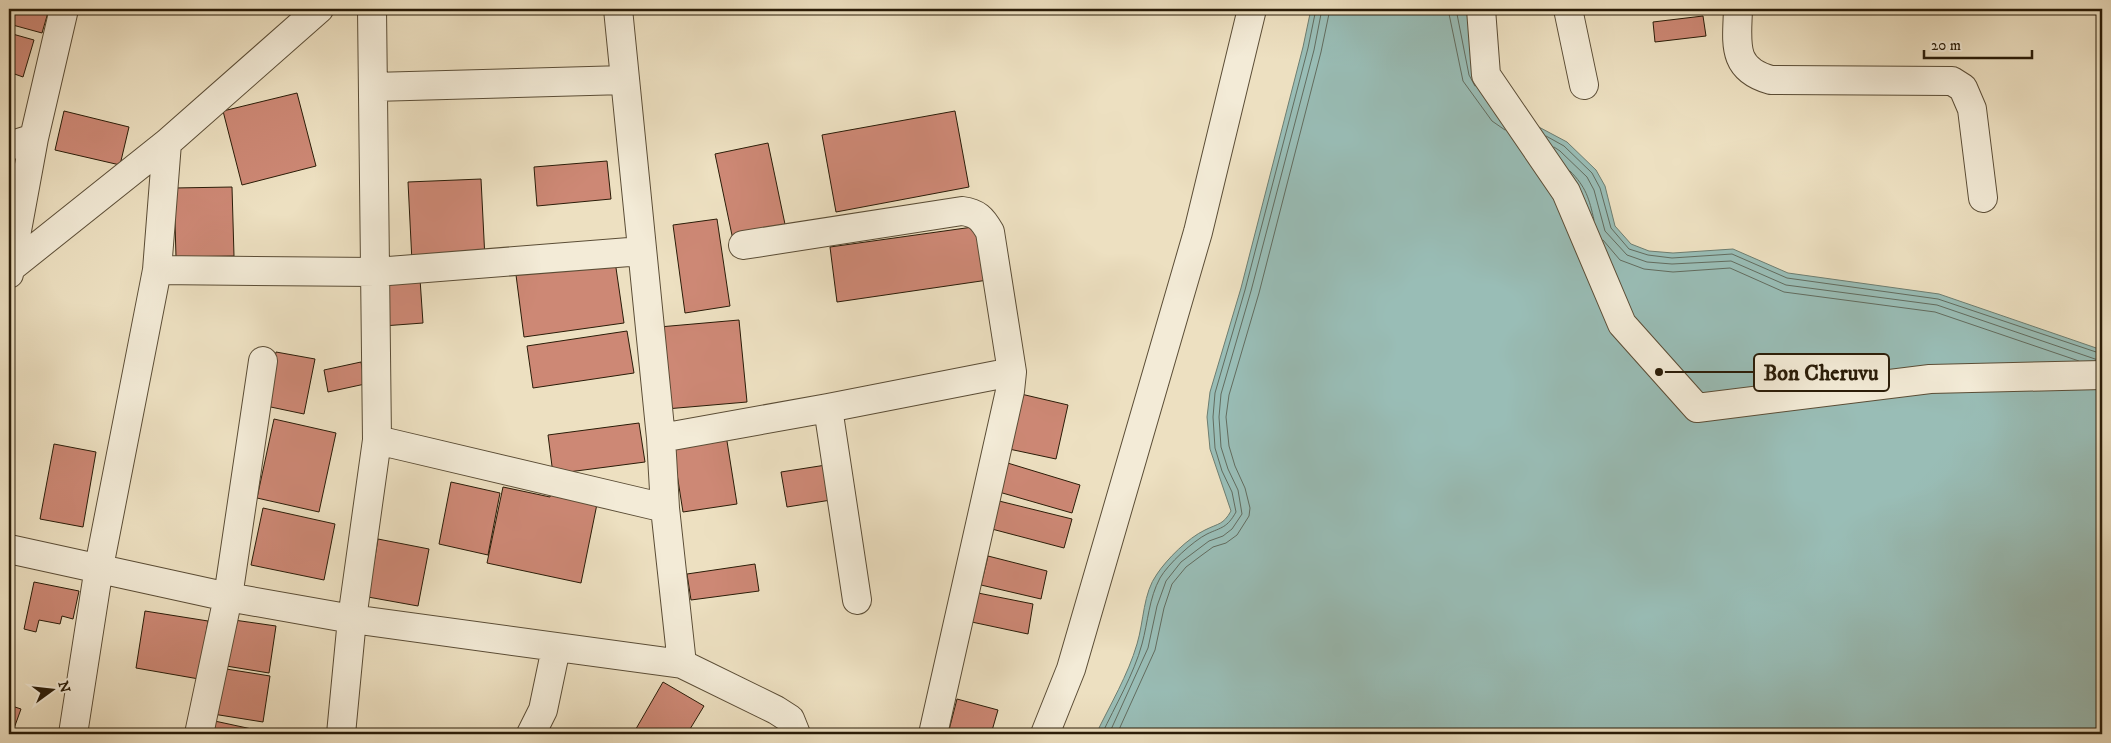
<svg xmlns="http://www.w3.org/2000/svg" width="2111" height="743" viewBox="0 0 2111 743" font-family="'IM FELL DW Pica',serif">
<rect width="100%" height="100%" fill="#ede0c1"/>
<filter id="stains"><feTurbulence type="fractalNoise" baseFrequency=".004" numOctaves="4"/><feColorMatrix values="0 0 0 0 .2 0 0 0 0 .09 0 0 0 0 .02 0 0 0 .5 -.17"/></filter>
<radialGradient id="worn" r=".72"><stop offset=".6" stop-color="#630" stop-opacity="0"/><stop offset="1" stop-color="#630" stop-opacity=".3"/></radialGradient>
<path fill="#99bdb6" stroke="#6d7d70" d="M1311,9h155l14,64 25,36 62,33 29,28 9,16 10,40 16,18 18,7 24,2 60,-4 55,24 151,21 163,56v384h-1006c14,-29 32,-59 41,-90 7,-23 6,-51 20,-70 10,-15 31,-36 48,-44 14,-7 18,-5 26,-19l-21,-62 -3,-32 3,-25 31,-104 62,-241z"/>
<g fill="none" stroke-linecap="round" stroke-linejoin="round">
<path stroke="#626c5f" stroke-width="1" d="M1448,9l15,72 29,40 13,9
M1456,9l13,66 6,11
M1546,136l18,10 28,27 8,15 11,40 18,21 19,6 24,3 60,-4 55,24 151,21 164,55
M1554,147l6,4 27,26 7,13 11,41 22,24 20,7 25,2 59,-3 55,24 151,20 161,55
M1570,171c16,16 19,27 24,49
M1603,240l17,20 24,9 29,3 57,-4 54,24 151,20 144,49
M1102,734c13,-28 32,-60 40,-90 6,-22 7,-46 18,-66 8,-14 33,-37 47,-44 15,-7 20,-6 29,-22l-4,-20 -10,-21 -7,-23 -2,-31 2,-24 30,-103 63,-242 8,-39
M1109,734l39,-86 9,-42 9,-25 15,-19 28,-21 14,-5 9,-7 10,-15 -4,-24 -10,-21 -7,-22 -2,-30 2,-23 30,-103 63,-241 8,-41
M1117,734l38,-84 9,-42 8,-24 14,-17 16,-12 11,-8 13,-4 11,-8 12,-19 1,-8 -5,-20 -10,-22 -6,-20 -3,-29 3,-22 30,-102 62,-241 9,-43"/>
</g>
<path fill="#cd8875" stroke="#2a1c08" d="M9,9h40l-7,24 -33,-9z
M1703,16l3,20 -51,6 -2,-20z
M9,33l25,7 -11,37 -14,-5z
M297,93l19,73 -74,19 -19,-74z
M64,111l65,16 -9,38 -65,-15z
M955,111l14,76 -133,25 -14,-77z
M768,143l18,86 -53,11 -18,-86z
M607,161l4,38 -74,7 -3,-39z
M481,179l4,80 -73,3 -4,-80z
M232,187l2,69 -58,1 -2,-69z
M717,219l13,87 -45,7 -12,-88z
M980,226l8,54 -151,22 -7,-55z
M615,261l9,62 -100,14 -8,-62z
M420,279l3,44 -40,3 -2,-45z
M739,320l8,82 -81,7 -7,-82z
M627,331l7,42 -101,15 -6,-42z
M276,352l39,7 -11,55 -38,-8z
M361,362l4,22 -37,8 -4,-22z
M1021,394l47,11 -12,54 -47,-10z
M274,419l62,14 -17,79 -62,-14z
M639,423l6,39 -92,12 -5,-39z
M726,435l11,69 -54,8 -11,-70z
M54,444l42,8 -13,75 -43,-8z
M1001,461l79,24 -8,28 -80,-23z
M826,465l5,35 -44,7 -6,-35z
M451,482l49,11 -12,62 -49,-11z
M503,487l47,10 1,-3 46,10 -16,79 -94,-20z
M995,500l77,19 -8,29 -76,-20z
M263,508l72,16 -11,56 -73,-15z
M378,539l51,10 -11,57 -50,-9z
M988,556l59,15 -6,28 -60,-14z
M755,564l4,27 -68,9 -4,-26z
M34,582l45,9 -6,28 -11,-3 -2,8 -21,-4 -3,12 -12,-3z
M973,592l60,12 -5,30 -61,-13z
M145,611l63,10 -9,58 -63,-11z
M227,619l49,7 -7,47 -49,-8z
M220,668l50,8 -7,46 -50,-8z
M663,682l41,24 -17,28h-54z
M957,699l41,11 -7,24h-27l-15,-4z
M9,705l12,4 -9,25h-3z
M210,720l51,11v3h-54z"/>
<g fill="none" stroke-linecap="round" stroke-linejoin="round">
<defs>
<path id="minor" d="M618,9l43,429 4,70 17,156 94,46 14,9 6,15
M1481,9l5,66 80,117 56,132 75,84 233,-29 172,-4
M1568,9l16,76
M1738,9c-1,34 -7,60 33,71l181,1 11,7 9,21 11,89
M373,87l252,-7
M9,146l25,-8
M743,245l219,-34c15,2 20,7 28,21l22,140 -2,19 -77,343
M9,269l158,-126 152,-134
M157,270l219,2 266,-21
M9,274l25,-136 30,-129
M828,408l29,192
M661,438l167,-30 184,-36
M377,440l288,68
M9,549l219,48 124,22 330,45
M73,734l26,-167 58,-297 10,-127
M199,734l29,-137 35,-236
M341,734l11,-115 25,-179 -5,-431
M531,734l12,-24 13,-62
M1045,734l26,-65 127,-437 54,-223"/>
</defs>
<use href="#minor" stroke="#5b4d36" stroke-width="30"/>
<use href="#minor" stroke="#f3ebd7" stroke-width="28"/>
</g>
<path fill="none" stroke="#2a1c08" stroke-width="2" d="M1659 372L1754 372"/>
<circle fill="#2a1c08" stroke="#f3ebd7" stroke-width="2" cx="1659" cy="372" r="5"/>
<rect fill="#f3ebd7" stroke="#2a1c08" stroke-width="2" x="1754" y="354" width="135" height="37" rx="5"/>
<g font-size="22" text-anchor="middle" font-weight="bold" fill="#2a1c08">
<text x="1821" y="380">Bon Cheruvu</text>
</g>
<rect width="2111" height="743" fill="none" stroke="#ede0c1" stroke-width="30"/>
<rect x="10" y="10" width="2091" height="723" fill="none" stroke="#2a1c08" stroke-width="2.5"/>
<rect x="15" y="15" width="2081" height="713" fill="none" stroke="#2a1c08"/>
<g transform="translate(52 690) rotate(75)" stroke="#f3ebd7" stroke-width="4" paint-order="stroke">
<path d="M0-4L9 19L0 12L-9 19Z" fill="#2a1c08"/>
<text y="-8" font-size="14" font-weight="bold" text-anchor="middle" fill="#2a1c08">N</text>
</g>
<path d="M1924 50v8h108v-8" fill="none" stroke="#2a1c08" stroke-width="2.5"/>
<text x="1931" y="50" font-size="15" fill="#2a1c08" stroke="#f3ebd7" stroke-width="4" paint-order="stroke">20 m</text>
<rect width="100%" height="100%" filter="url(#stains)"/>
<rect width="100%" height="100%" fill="url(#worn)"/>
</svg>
